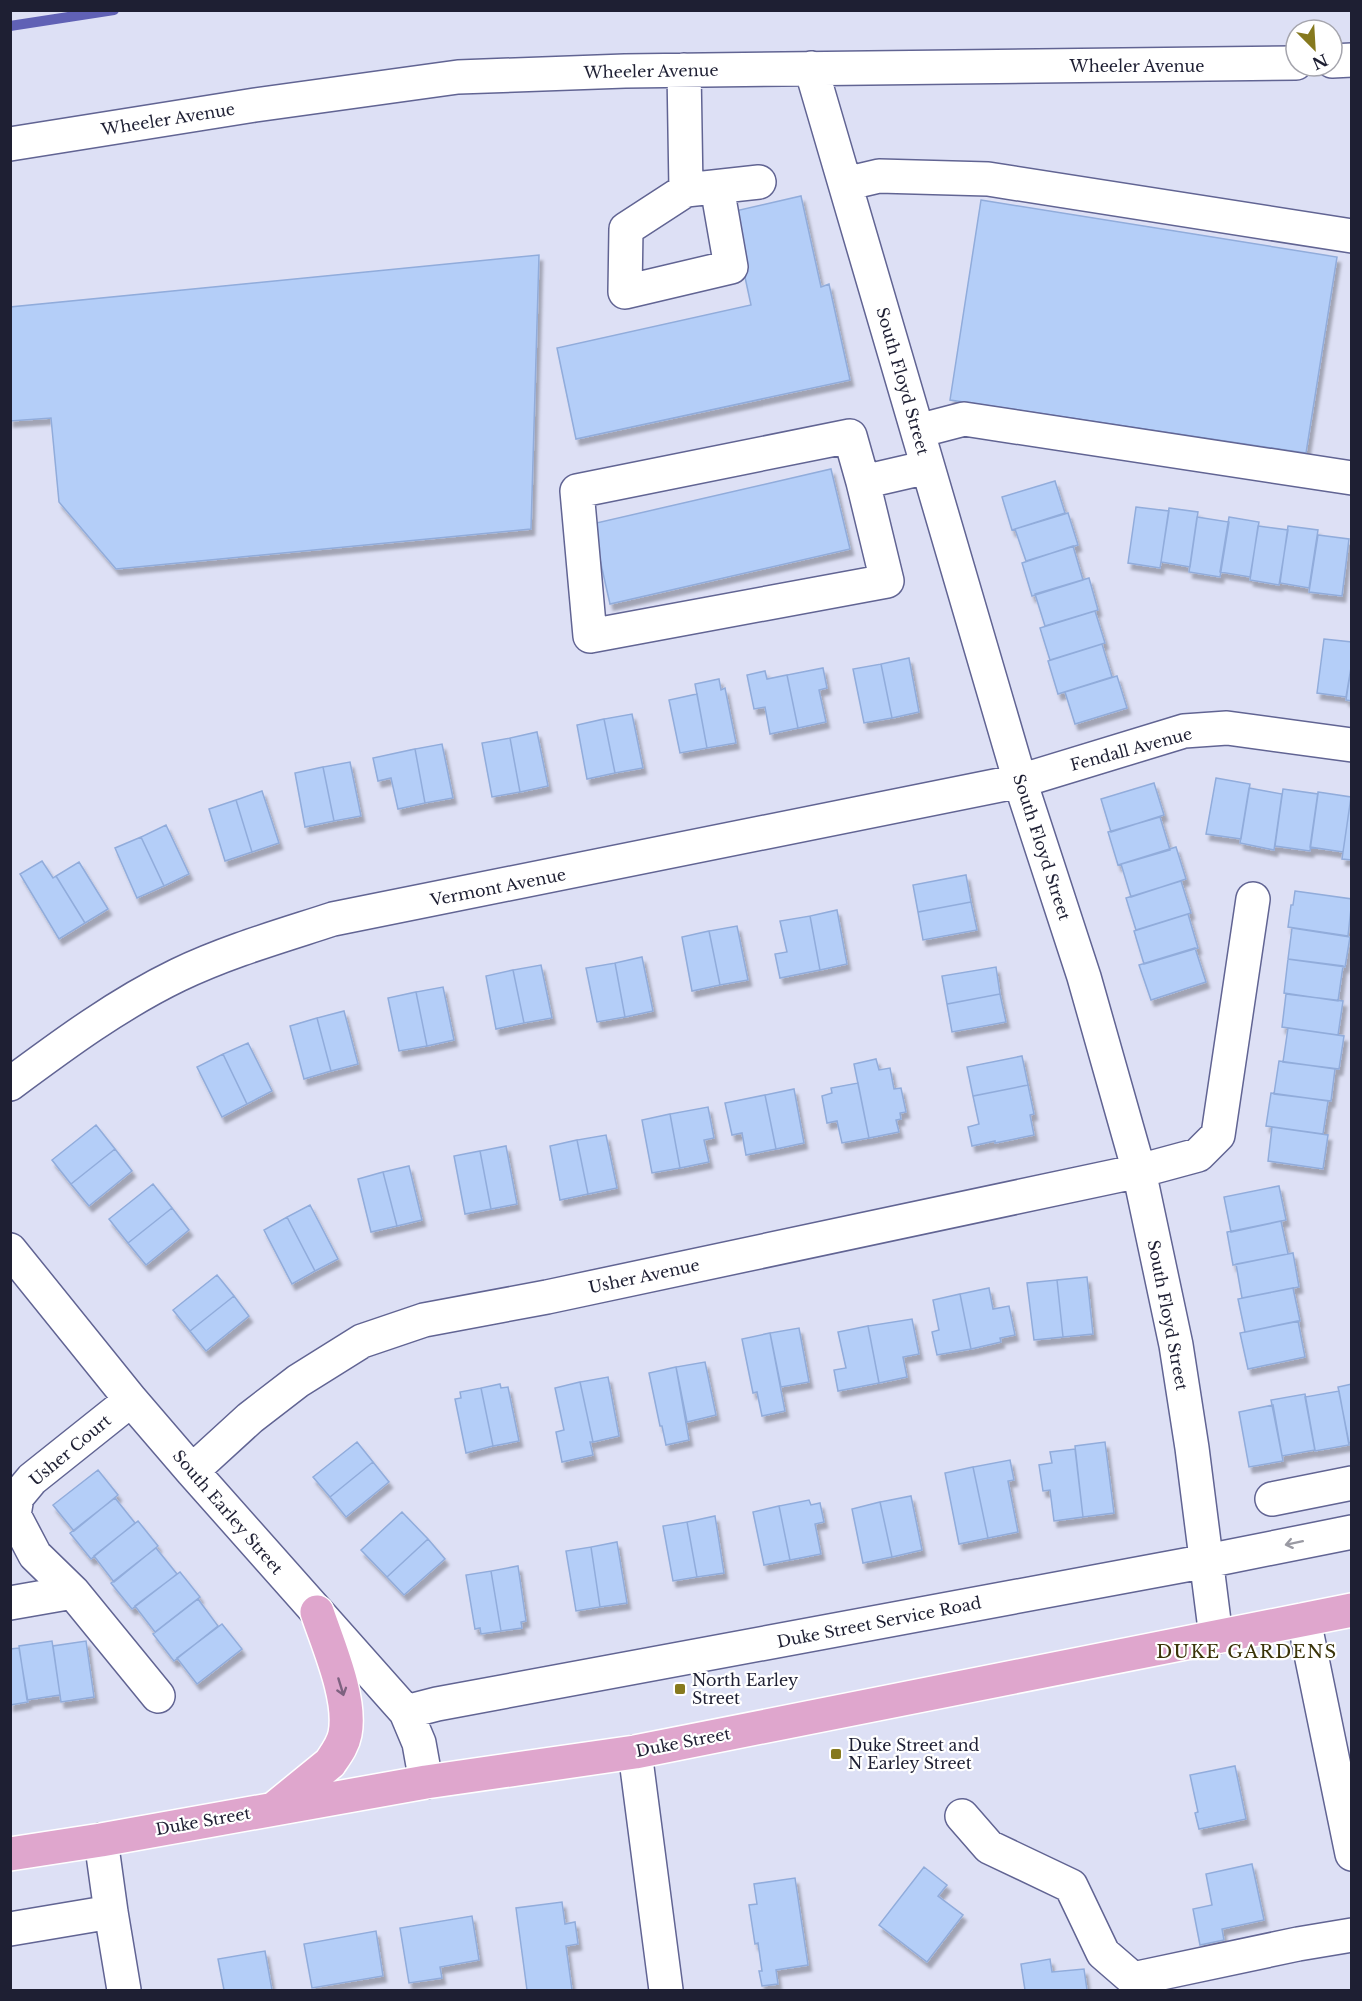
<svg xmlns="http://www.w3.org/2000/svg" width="1362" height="2001" viewBox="0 0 1362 2001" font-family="'Libre Baskerville',serif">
<defs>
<filter id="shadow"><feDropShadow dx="3.5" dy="6" stdDeviation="1.5" flood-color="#0004"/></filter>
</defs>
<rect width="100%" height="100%" fill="#dde0f5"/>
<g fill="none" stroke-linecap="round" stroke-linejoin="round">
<path stroke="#6061b5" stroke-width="10" d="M10,26l104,-16"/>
</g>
<path fill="#b4cef8" stroke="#91acdb" stroke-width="1.5" filter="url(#shadow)" d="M801,196l20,91 8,-3 21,96 -274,59 -19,-91 194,-43 -20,-93z
M981,200l356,57 -31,196 -356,-53z
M539,255l-8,274 -415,40 -57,-67 -8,-84 -41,3v-114z
M831,469l19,80 -240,55 -18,-80z
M1055,481l10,32 -53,17 -10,-33z
M1136,507l33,4 -9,57 -32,-5z
M1169,508l29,4 -8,55 -29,-5z
M1068,513l10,32 -52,16 -11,-32z
M1197,517l32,5 -9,55 -31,-5z
M1229,517l30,5 -9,55 -30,-5z
M1258,526l30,4 -9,55 -29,-5z
M1288,526l30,4 -9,58 -29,-5z
M1318,535l31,4 -7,57 -33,-4z
M1073,546l10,34 -51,16 -10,-33z
M1089,578l9,32 -53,16 -10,-32z
M1095,611l10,32 -55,17 -10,-32z
M1324,639l28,3v20l-6,35 -29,-4z
M1102,644l10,33 -54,17 -10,-33z
M909,658l10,54 -27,6 -11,-54z
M1352,662v39l-6,-1z
M881,664l11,54 -28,5 -11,-54z
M823,668l4,20 -8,2 7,32 -28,6 -11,-53z
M765,671l2,8 20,-4 11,53 -28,6 -5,-27 -11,2 -7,-34z
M1117,676l10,32 -52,16 -10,-32z
M719,679l2,11 4,-2 11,55 -29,5 -12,-64z
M697,694l10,54 -27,5 -11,-53z
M632,714l11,54 -28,5 -11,-54z
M604,719l11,54 -28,6 -10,-54z
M537,732l11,54 -28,6 -10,-54z
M510,738l10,54 -28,5 -10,-54z
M442,744l11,54 -28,5 -10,-54z
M415,749l10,54 -27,6 -7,-31 -13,3 -5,-23z
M350,762l11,54 -27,5 -11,-54z
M323,767l11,54 -29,6 -10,-54z
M1216,778l34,6 -9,55 -35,-5z
M1154,783l10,32 -53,17 -10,-33z
M1249,788l33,6 -8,56 -34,-7z
M1283,789l35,5 -8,57 -35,-5z
M262,791l17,52 -27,9 -16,-52z
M1318,792l33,5 -8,55 -33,-5z
M236,800l16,52 -27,9 -16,-52z
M1350,804h2v56l-10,-1z
M1160,817l10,33 -52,15 -10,-33z
M166,825l23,49 -25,12 -23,-49z
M141,837l23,49 -27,12 -22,-50z
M1176,847l10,32 -55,18 -10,-33z
M42,861l11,17 3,-2 29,47 -26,16 -39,-65z
M79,862l29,47 -23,14 -29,-47z
M966,875l5,27 -53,10 -5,-27z
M1181,881l10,32 -55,17 -10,-32z
M1295,891l57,8 -4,37 -60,-9 3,-22h2z
M971,902l6,28 -54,10 -5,-28z
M837,910l10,54 -27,6 -10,-54z
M1188,914l10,34 -54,16 -10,-33z
M810,916l10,54 -40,8 -5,-24 12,-2 -7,-31z
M737,926l11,54 -28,5 -11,-54z
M1292,928l58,9 -5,30 -57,-8z
M709,931l11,54 -28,6 -10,-54z
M1195,948l11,34 -55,18 -12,-35z
M642,957l11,54 -28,6 -10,-54z
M1288,959l55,7 -5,35 -54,-8z
M615,963l10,54 -28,5 -11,-54z
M541,965l11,53 -28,5 -11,-53z
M996,967l4,27 -53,10 -5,-28z
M513,970l11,53 -28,6 -10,-53z
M443,987l11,53 -27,6 -11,-54z
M416,992l11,54 -28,5 -11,-53z
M1000,994l6,28 -54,10 -5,-28z
M1286,994l57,7 -5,34 -56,-8z
M344,1011l14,53 -27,7 -14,-53z
M317,1018l14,53 -27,8 -14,-53z
M1288,1028l56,8 -5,33 -56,-7z
M248,1043l24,48 -25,13 -24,-50z
M223,1054l24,50 -25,13 -25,-50z
M1022,1056l6,29 -55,11 -6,-29z
M876,1059l3,11 11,-2 4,21 7,-1 5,24 -6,1 1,6 -5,1 3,12 -30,6 -15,-74z
M1279,1061l56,8 -4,32 -57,-7z
M858,1083l11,55 -27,5 -5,-22 -10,2 -5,-27 10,-3 -1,-5z
M1028,1085l6,29 -4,1 4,20 -39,8v-2l-23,5 -4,-19 11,-3 -6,-28z
M794,1089l10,54 -28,6 -11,-54z
M1271,1093l57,8 -5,33 -57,-8z
M765,1095l11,54 -30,6 -4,-22 -10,2 -7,-32z
M708,1107l6,31 -10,2 5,22 -29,6 -10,-54z
M670,1114l10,54 -28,5 -10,-53z
M96,1125l19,24 -44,35 -19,-24z
M1272,1127l56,8 -5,34 -55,-8z
M606,1135l11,53 -29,6 -11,-54z
M577,1140l11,54 -28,6 -10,-54z
M506,1146l11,58 -26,5 -11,-58z
M115,1149l17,22 -43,35 -18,-22z
M480,1151l11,58 -26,5 -11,-58z
M409,1166l13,54 -25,6 -14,-54z
M383,1172l14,54 -26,6 -13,-53z
M153,1184l19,24 -44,35 -19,-24z
M1279,1186l7,34 -55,12 -7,-35z
M310,1205l28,54 -23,12 -28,-54z
M172,1208l17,22 -43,35 -18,-22z
M287,1217l28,54 -23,13 -28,-54z
M1281,1221l7,33 -55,11 -6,-33z
M1293,1253l6,34 -57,11 -6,-34z
M217,1275l17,21 -44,35 -17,-21z
M1087,1277l6,57 -30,3 -6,-57z
M1057,1280l6,57 -29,3 -7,-57z
M989,1288l4,21 16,-3 6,29 -15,3 1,4 -30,7 -11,-55z
M1293,1288l7,33 -55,11 -7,-33z
M960,1294l11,55 -34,6 -5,-23 7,-2 -6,-30z
M234,1296l15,20 -43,35 -16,-20z
M912,1319l7,35 -16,3 4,20 -28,6 -11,-57z
M1298,1321l7,36 -57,12 -8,-36z
M868,1326l11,57 -41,8 -4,-21 12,-2 -8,-36z
M799,1328l10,54 -28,5 -11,-54z
M770,1333l15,78 -23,5 -5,-24 -4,1 -11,-54z
M705,1362l11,53 -29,7 -11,-55z
M676,1367l13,73 -23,5 -4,-19h-2l-11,-53z
M608,1377l11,59 -26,6 -13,-60z
M580,1382l13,60h-3l3,13 -31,7 -6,-30 8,-2 -9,-42z
M500,1384l1,4 7,-1 11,54 -26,5 -12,-58z
M1352,1384v58l-3,1 -11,-56z
M481,1388l12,58 -27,7 -11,-54 6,-1 -1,-6z
M1339,1391l10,54 -34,6 -10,-54z
M1305,1394l10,56 -33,6 -11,-56z
M1273,1405l10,56 -34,6 -10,-55z
M357,1442l16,20 -43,35 -17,-20z
M1105,1442l9,71 -31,4 -8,-71z
M1075,1449l8,68 -29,4 -4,-31 -7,1 -4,-26 13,-2 -2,-11z
M1010,1460l4,20 -6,1 10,51 -30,6 -15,-71z
M373,1462l16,20 -43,35 -16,-20z
M973,1467l15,71 -29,6 -14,-71z
M98,1470l20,25 -44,36 -21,-26z
M911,1496l11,54 -30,7 -12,-55z
M115,1498l20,25 -44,36 -21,-26z
M809,1500l2,5 9,-2 4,19 -9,2 6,30 -31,6 -11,-54z
M880,1502l12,55 -29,6 -11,-54z
M779,1506l11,54 -26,5 -11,-53z
M402,1512l26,27 -41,38 -26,-27z
M715,1516l9,57 -27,4 -10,-55z
M138,1521l20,25 -44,36 -20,-26z
M687,1522l10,55 -24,4 -10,-55z
M428,1539l17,20 -41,36 -17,-18z
M617,1542l10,61 -27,4 -9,-60z
M591,1547l9,60 -24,4 -10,-60z
M156,1548l21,26 -45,35 -21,-26z
M518,1566l8,55 -5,1 1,6 -21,3 -10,-60z
M491,1571l10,60 -20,3 -1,-6 -5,1 -9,-54z
M180,1572l20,25 -45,35 -20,-26z
M198,1599l20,27 -44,35 -21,-27z
M222,1624l20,25 -45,35 -20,-26z
M52,1641l8,54 -33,5 -8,-54z
M86,1641l8,56 -33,5 -8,-56z
M19,1648l9,54 -18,3v-56z
M1235,1766l11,53 -47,10 -4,-16 3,-1 -8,-37z
M1252,1864l12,56 -42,9 2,11 -24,5 -7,-36 19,-4 -6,-31z
M924,1867l23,18 -9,11 25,19 -36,47 -48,-37z
M795,1878l13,87 -32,5 2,14 -16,2 -3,-15h3l-4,-28 -3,1 -6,-39 8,-1 -3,-20z
M562,1902l3,22 10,-2 3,22 -12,2 6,44h-45l-11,-82z
M472,1916l7,44 -39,7 2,11 -33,5 -9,-55z
M376,1931l7,45 -71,12 -8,-44z
M265,1951l7,39h-48l-6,-31z
M1050,1959l2,13 32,-3 3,21h-62l-4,-26z"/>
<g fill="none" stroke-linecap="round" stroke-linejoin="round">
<defs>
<path id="minor" d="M1332,61l20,-1
M811,68l209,713 64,196 55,194 37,174 16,103 24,189
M684,70l2,120 73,-8
M10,144l245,-39 203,-28 167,-6 671,-8
M845,184l34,-8 109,3 364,57
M686,190l-60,39 -1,63 106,-25 -14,-80
M918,431l46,-12 388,59
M863,482l-13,-46 -273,55 13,145 297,-55 -24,-99 65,-15
M10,1084c54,-40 108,-80 168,-109 50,-24 103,-39 155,-56l687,-138 164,-50 43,-3 125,17
M10,1250l121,150 61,71 214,241 13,31 7,39
M131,1400l-99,79 -15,18 -3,18 21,40 38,37 85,104
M192,1471l58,-53 48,-37 64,-40 62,-21 123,-23 592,-126 59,-16 20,-20 35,-236
M1272,1499l80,-16
M10,1603l63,-11
M1304,1620l48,234
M406,1712l31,-8 770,-143 145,-29
M635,1752l31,238
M962,1816l27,31 82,39 32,67 30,26 165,-35 54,-9
M101,1840l10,72 13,78
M10,1929l101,-17"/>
<path id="major" d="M276,1807l54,-44c6,-9 13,-18 15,-29 7,-35 -17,-89 -28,-122
M10,1854l91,-14 325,-58 209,-30 717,-142"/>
</defs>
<use href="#minor" stroke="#616493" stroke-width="36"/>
<use href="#major" stroke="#fff" stroke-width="36"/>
<use href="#minor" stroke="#fff" stroke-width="33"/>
<use href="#major" stroke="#dfa6cd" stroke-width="33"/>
</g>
<defs><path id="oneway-shaft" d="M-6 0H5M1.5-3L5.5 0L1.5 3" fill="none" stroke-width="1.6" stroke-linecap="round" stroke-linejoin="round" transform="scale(1.5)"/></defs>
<use stroke="#9a9aa3" href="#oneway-shaft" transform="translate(1294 1543) rotate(168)"/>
<use stroke="#7e6280" href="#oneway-shaft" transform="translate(341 1687) rotate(73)"/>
<g fill="#86791e" stroke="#fff" stroke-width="2">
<rect x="674" y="1683" width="12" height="12" rx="3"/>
<rect x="830" y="1748" width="12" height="12" rx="3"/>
</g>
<g text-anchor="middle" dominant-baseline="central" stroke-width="4.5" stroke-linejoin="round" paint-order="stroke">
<g font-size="16" fill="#1e1f33" stroke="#fff">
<text x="1137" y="66">Wheeler Avenue</text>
<text transform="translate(651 71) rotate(-1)">Wheeler Avenue</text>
<text transform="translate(168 119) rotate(-9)">Wheeler Avenue</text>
<text transform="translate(903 381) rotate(74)">South Floyd Street</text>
<text transform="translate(1131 749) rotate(-15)">Fendall Avenue</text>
<text transform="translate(1042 847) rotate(72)">South Floyd Street</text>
<text transform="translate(498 887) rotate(-11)">Vermont Avenue</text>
<text transform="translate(644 1276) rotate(-12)">Usher Avenue</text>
<text transform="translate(1168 1315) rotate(79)">South Floyd Street</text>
<text transform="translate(70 1450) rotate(-40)">Usher Court</text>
<text transform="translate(228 1512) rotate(49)">South Earley Street</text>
<text transform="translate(879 1622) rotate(-11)">Duke Street Service Road</text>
<text transform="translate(683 1742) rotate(-11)">Duke Street</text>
<text transform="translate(203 1821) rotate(-10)">Duke Street</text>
</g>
<g font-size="16" fill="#1e1f33" stroke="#fff" text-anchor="start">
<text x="692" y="1680">North Earley<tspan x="692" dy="18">Street</tspan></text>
<text x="848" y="1745">Duke Street and<tspan x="848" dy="18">N Earley Street</tspan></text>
</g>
<g font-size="18" letter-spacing="1.5" fill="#3a3409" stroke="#fff">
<text x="1247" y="1652">DUKE GARDENS</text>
</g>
</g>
<rect width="1362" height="2001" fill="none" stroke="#1e1f33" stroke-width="24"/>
<g transform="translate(1314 48) rotate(156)"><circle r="28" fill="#ffffff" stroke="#a5a5ad" stroke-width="1.5"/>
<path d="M0-4.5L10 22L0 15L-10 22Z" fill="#86791e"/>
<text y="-9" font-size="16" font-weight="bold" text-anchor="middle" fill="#1e1f33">N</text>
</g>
</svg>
